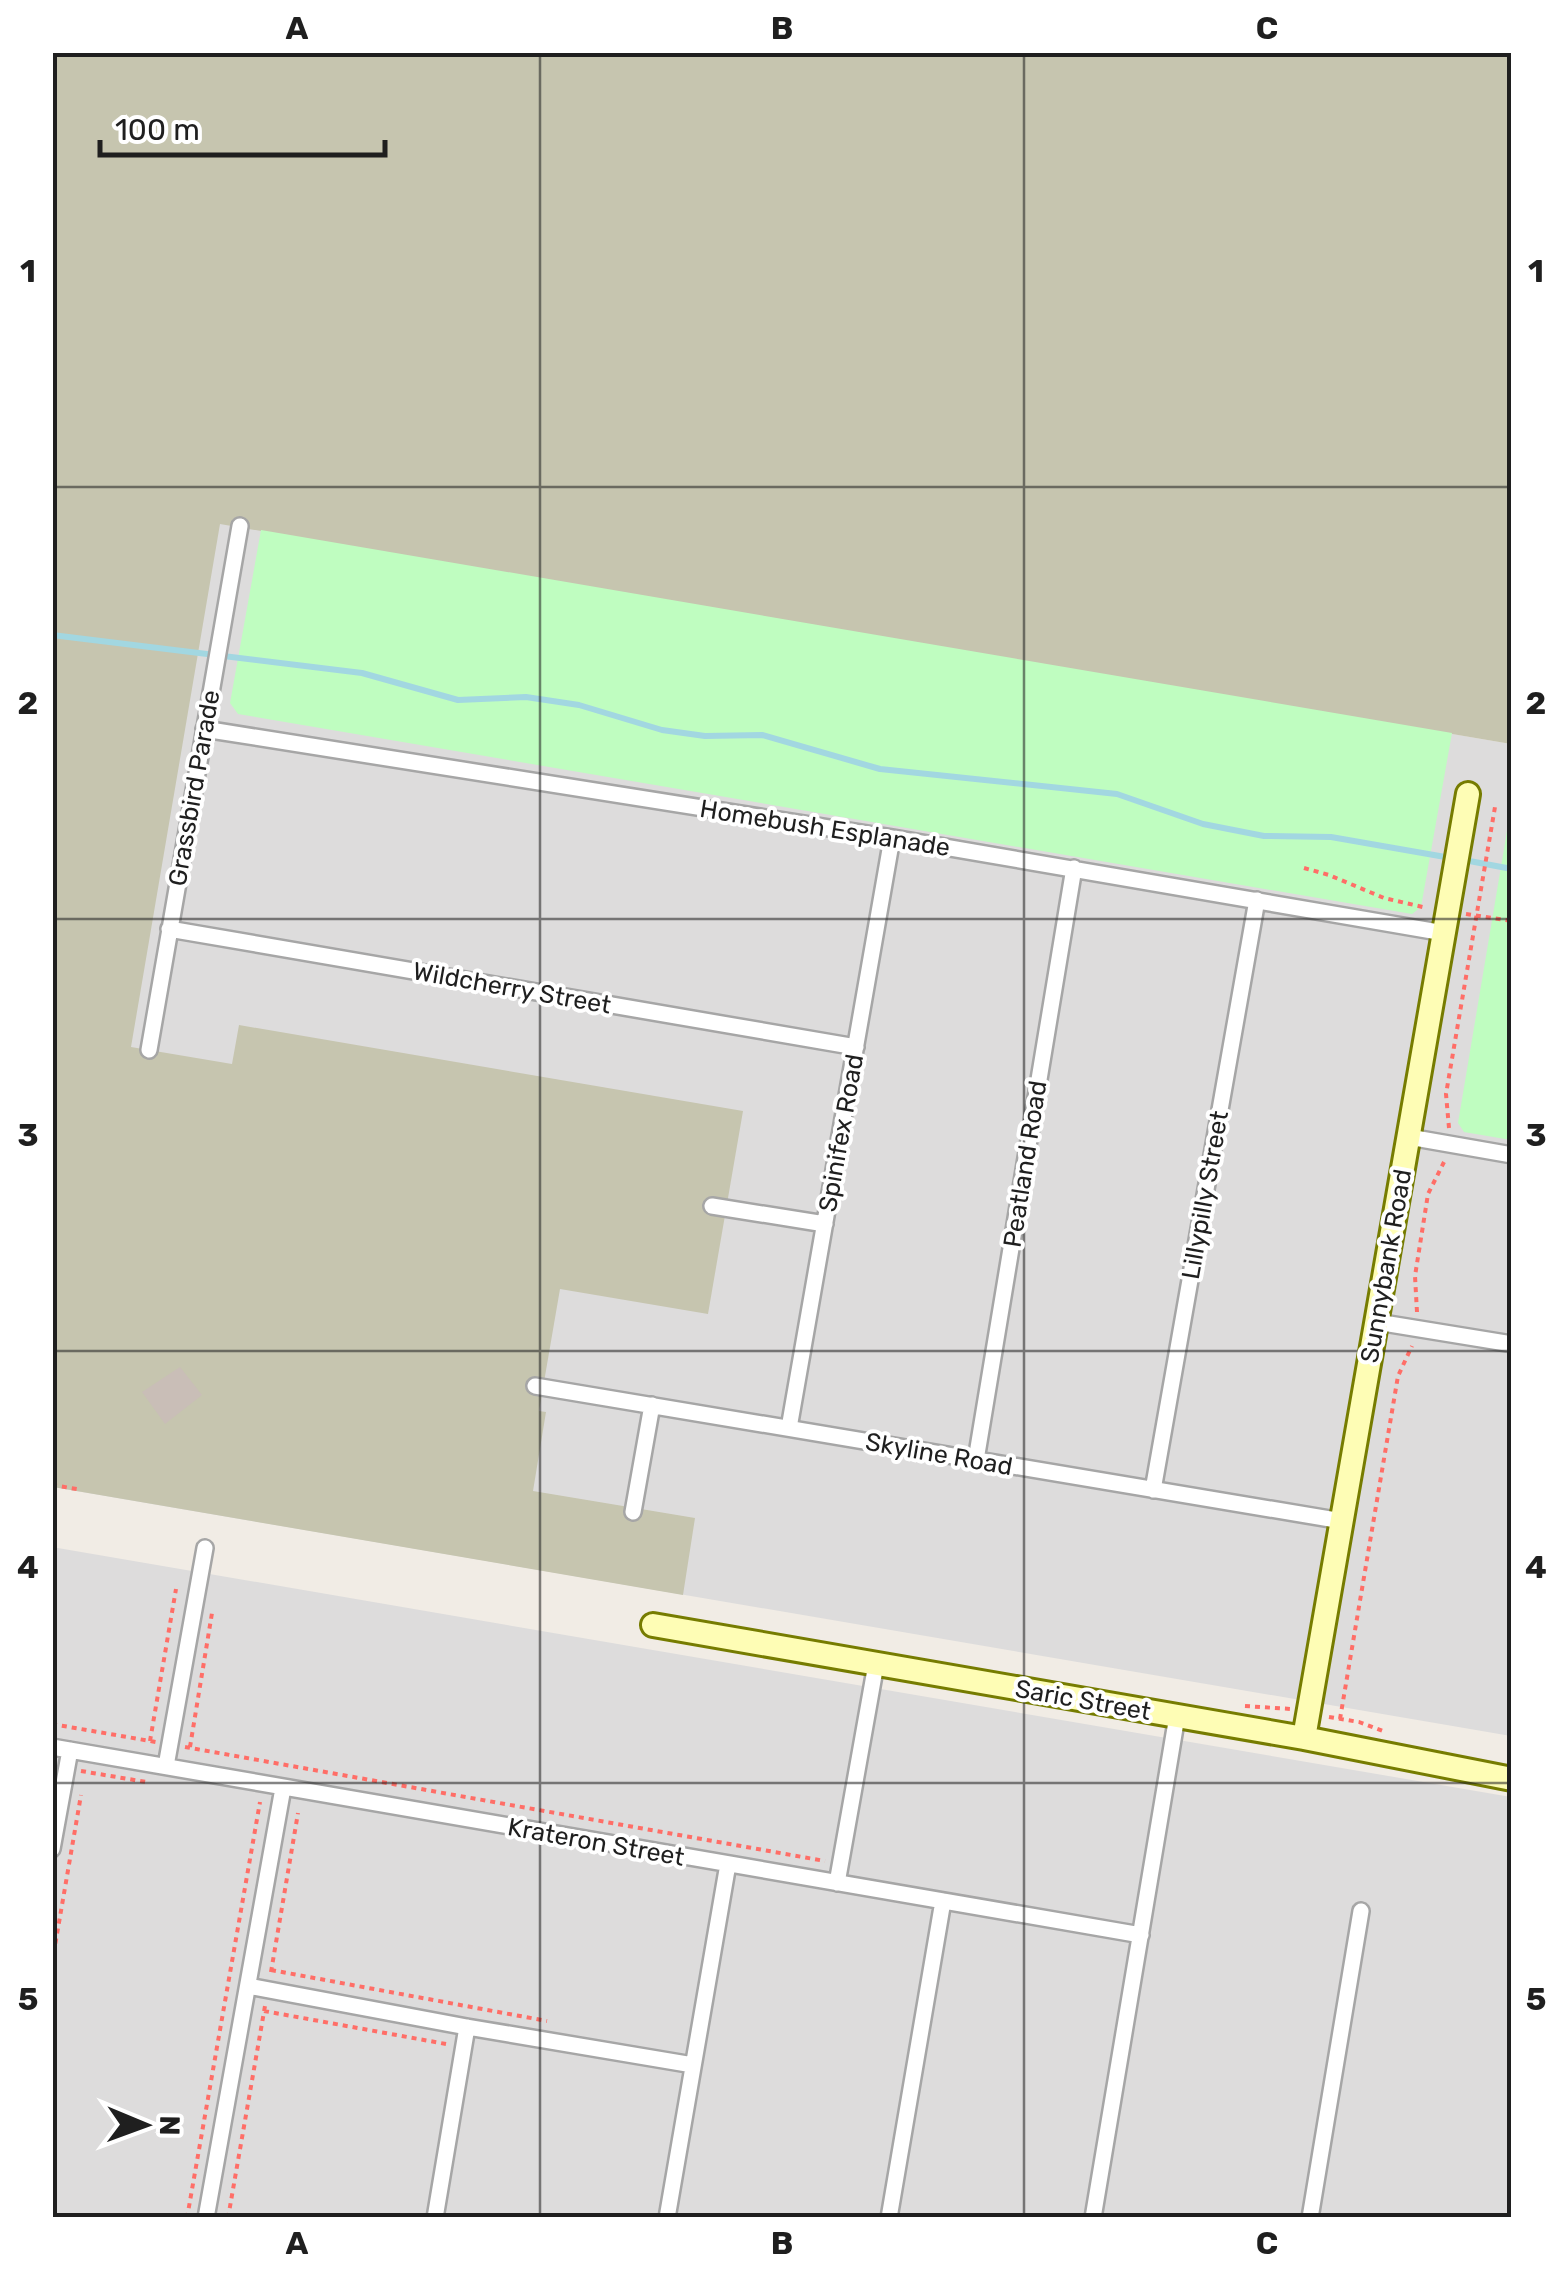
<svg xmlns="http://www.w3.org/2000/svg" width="1564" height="2270" viewBox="0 0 1564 2270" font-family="Rubik,sans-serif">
<rect width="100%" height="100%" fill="#f1ece5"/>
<path fill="#dddcdc" d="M52,494l1459,250v992l-1458,-249z
M52,1547l1459,250v420h-1458z"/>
<path fill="#c6c5af" d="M52,53h1459v691l-1291,-220 -89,523 101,17 7,-39 504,86 -35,203 -148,-25 -21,122 7,1 -13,79 162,27 -12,77 -630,-108z"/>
<path fill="#bffdc0" d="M261,530l1191,203 -31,174 -9,7 -1174,-200 -8,-11z
M1511,807v333l-47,-8 -6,-9z"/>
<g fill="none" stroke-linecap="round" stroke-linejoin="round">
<path stroke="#a2d7e1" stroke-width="6" d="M52,635l310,38 96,27 68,-3 53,8 83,25 43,6 57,-1 118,34 237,25 86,30 61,12 67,1 120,21
M1464,860l48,9"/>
</g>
<path fill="#c9beb7" d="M180,1367l22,28 -37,29 -23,-32z"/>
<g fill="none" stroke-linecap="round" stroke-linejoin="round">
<defs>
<path id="street" d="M204,729l688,109 552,95
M169,929l687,118
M149,1050l91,-524
M1409,1137l103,18
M712,1206l113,18
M1377,1322l135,22
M535,1386l807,135
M789,1428l103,-590
M976,1460l98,-592
M1153,1490l104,-590
M633,1512l19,-107
M52,1747l1089,188
M166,1766l39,-218
M52,1849l18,-99
M837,1883l39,-219
M248,1986l219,41 226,38
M206,2218l77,-430
M435,2218l32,-191
M667,2218l61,-354
M889,2218l54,-317
M1093,2218l84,-502
M1310,2218l51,-307"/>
<path id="secondary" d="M653,1625l651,113 208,41
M1304,1738l164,-944"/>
</defs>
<use href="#street" stroke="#a6a6a6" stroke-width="20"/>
<use href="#secondary" stroke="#767c00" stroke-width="28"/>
<path stroke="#ff6e67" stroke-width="4" stroke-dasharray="5 5" stroke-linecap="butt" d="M1304,868l25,7 55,23 43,10
M1466,914l46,7
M1449,1128l-3,-34 49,-287
M1417,1312l-2,-36 13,-82 16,-32
M52,1485l25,4
M1245,1706l46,3
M1329,1717l30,5 24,9
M1340,1719l58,-343 14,-30
M52,1724l104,18
M150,1741l26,-152
M185,1747l640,114
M190,1747l22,-134
M81,1771l65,11
M52,1963l29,-168
M271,1970l276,51
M271,1972l27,-159
M264,2011l182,33
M187,2218l73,-416
M228,2218l37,-212"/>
<use href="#street" stroke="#fff" stroke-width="15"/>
<use href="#secondary" stroke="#fefdb5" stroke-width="22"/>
</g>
<path fill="none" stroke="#1f1f1f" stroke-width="2.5" stroke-opacity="0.55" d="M540,52v2166M1024,52v2166M52,487h1460M52,919h1460M52,1351h1460M52,1783h1460"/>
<g text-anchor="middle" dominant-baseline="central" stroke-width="8" stroke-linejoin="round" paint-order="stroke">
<g font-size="25" fill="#1f1f1f" stroke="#fff">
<text transform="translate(194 788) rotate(-80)">Grassbird Parade</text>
<text transform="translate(825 828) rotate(9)">Homebush Esplanade</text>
<text transform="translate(512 988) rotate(10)">Wildcherry Street</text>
<text transform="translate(841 1133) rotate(-80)">Spinifex Road</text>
<text transform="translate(1025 1164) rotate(-81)">Peatland Road</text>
<text transform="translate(1205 1195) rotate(-80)">Lillypilly Street</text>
<text transform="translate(1386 1266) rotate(-80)">Sunnybank Road</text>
<text transform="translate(939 1454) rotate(10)">Skyline Road</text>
<text transform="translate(1083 1700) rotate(10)">Saric Street</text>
<text transform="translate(596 1842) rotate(10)">Krateron Street</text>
</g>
</g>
<rect width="1564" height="2270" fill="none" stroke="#ffffff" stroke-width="110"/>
<g transform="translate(145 2125) rotate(91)" stroke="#ffffff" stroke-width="8" paint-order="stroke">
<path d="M0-8L18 38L0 25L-18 38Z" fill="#1f1f1f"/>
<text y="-15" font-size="28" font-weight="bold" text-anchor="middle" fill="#1f1f1f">N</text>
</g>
<path d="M100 140v15h285v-15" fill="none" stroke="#1f1f1f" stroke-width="5"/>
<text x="115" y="140" font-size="30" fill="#1f1f1f" stroke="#ffffff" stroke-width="8" paint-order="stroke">100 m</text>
<rect x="55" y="55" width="1454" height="2160" fill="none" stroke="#1f1f1f" stroke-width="4"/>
<g font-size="32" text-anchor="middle" font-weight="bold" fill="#1f1f1f">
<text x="297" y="39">A</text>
<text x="782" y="39">B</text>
<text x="1267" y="39">C</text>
<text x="28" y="282">1</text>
<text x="1536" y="282">1</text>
<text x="28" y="714">2</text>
<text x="1536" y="714">2</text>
<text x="28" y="1146">3</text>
<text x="1536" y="1146">3</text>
<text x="28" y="1578">4</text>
<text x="1536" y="1578">4</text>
<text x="28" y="2010">5</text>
<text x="1536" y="2010">5</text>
<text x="297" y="2254">A</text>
<text x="782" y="2254">B</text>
<text x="1267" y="2254">C</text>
</g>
</svg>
